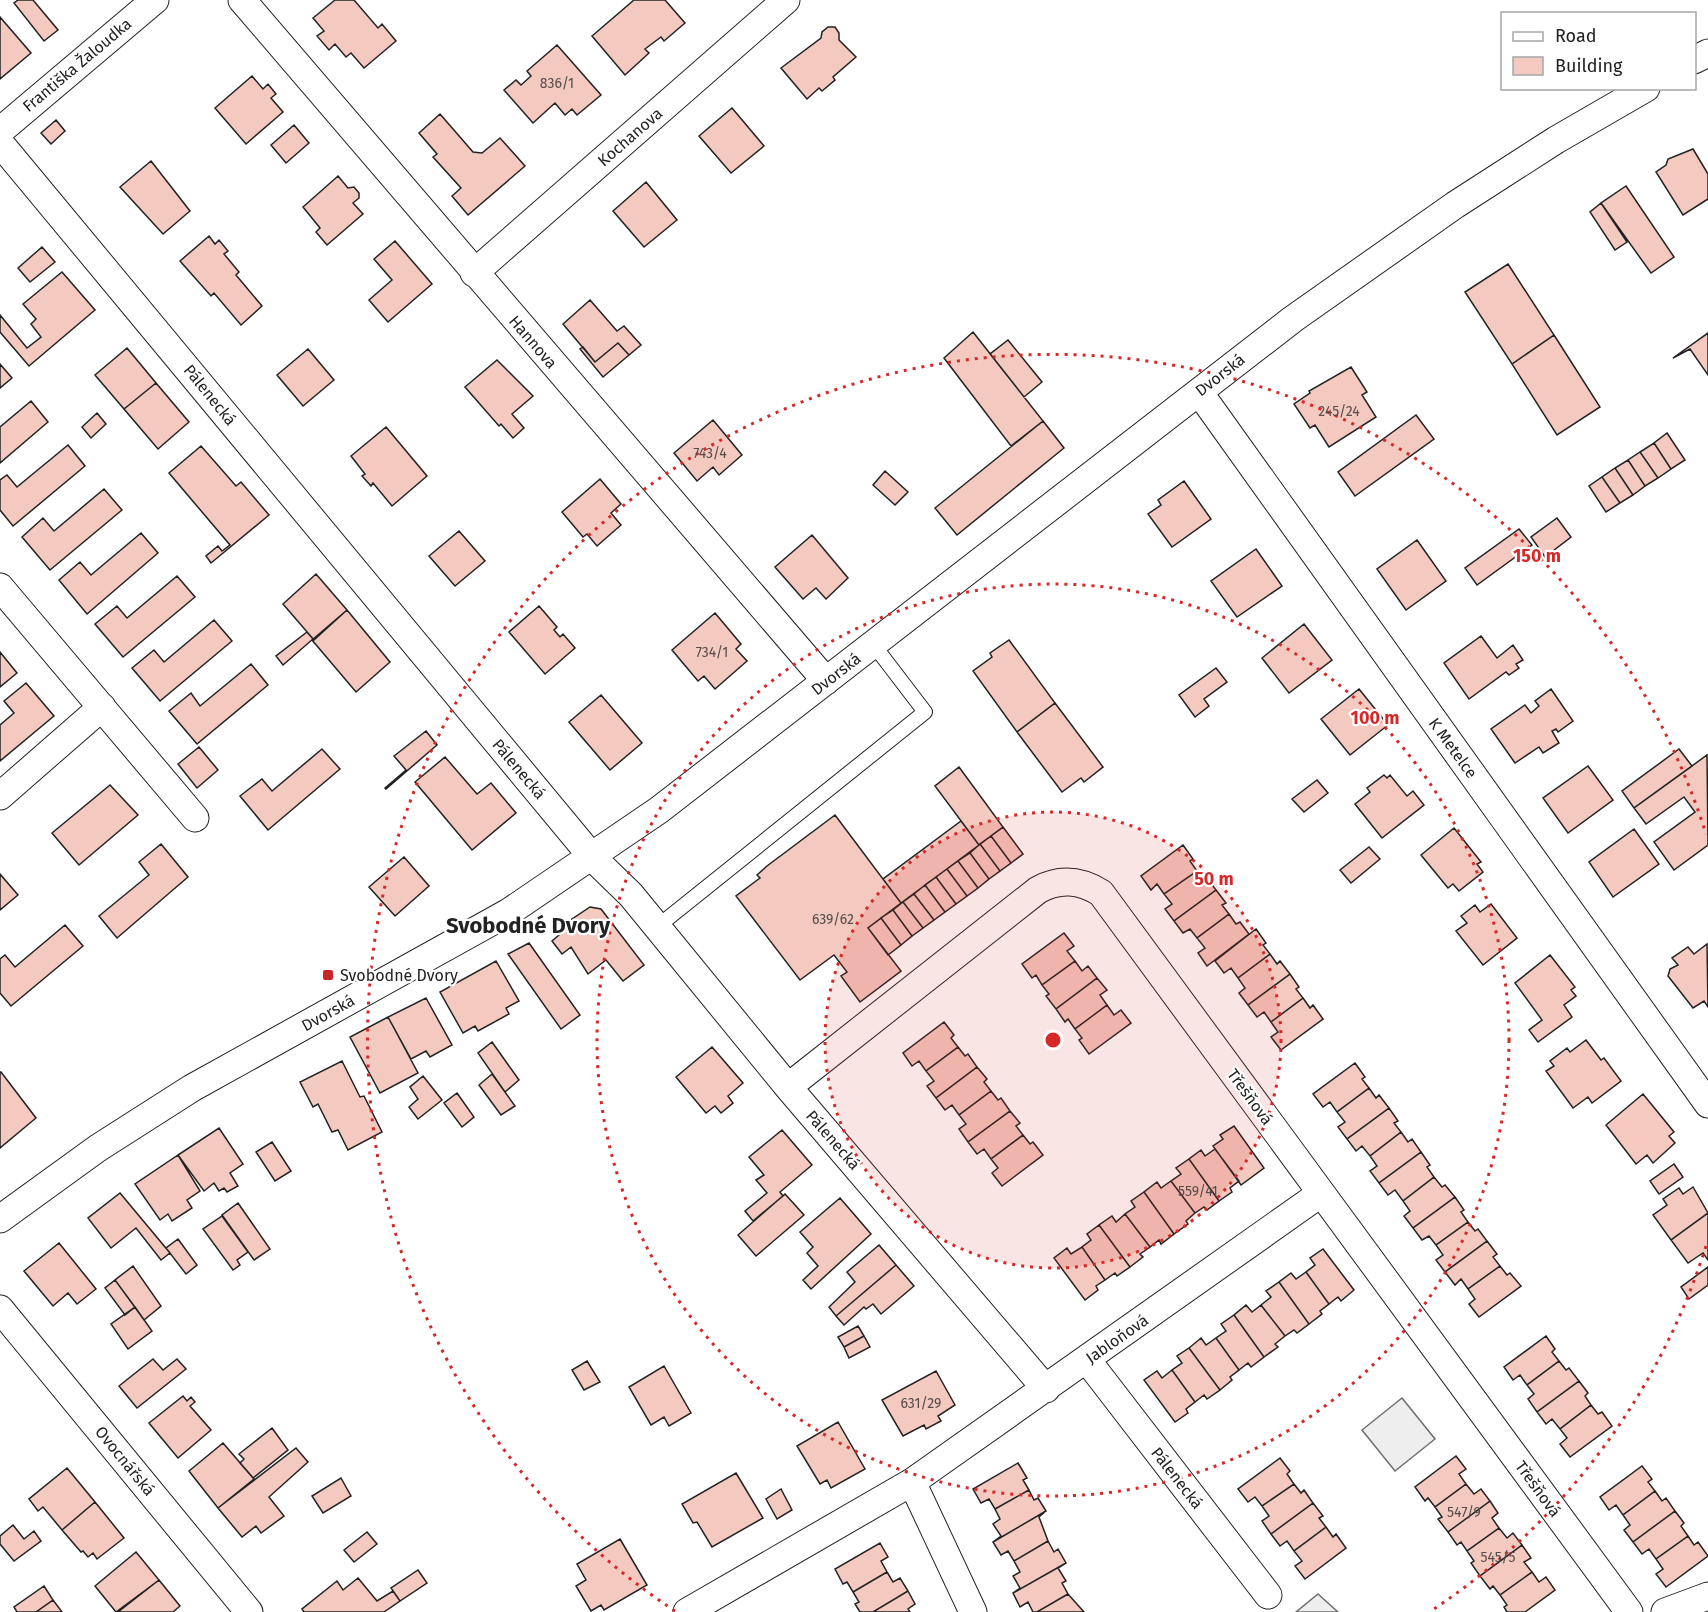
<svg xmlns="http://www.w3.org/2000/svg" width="1708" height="1612" viewBox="0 0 1708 1612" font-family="'Fira Sans',sans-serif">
<rect width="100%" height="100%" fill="#fff"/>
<path fill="#eee" stroke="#6f6f6f" stroke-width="1.5" d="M1402,1398l33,41 -40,32 -33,-41z
M1318,1594l20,18h-42z"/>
<path fill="#f3c9c0" stroke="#222" stroke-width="1.5" d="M18,0h15l25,30 -14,11 -30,-38z
M335,0h19l24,28 4,-4 14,17 -32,27 -13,-15 -5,4 -11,-13 -6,6 -12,-14 7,-5 -11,-13z
M634,0h31l20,23 -21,18 -3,-4 -16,12 4,4 -24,22 -33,-39z
M0,17l31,36 -31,26z
M828,27h7l4,6v7l17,17 -23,20 2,3 -13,11 -3,-3 -12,11 -26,-31 40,-30 1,-6z
M557,45l44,50 -24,20 -5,-6 -7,6 -10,-12 -22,20 -29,-33 12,-10 5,5 10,-9 -4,-5z
M252,76l11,13 5,-5 8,10 -5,4 12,14 -37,32 -31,-36z
M732,108l32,38 -33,27 -32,-37z
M440,114l33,38 9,1 18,-15 25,28 -57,49 -16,-19 9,-8 -28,-31 4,-3 -18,-21z
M56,120l9,11 -14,13 -10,-11z
M294,125l15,18 -23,20 -15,-18z
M1693,149l15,25v25l-25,16 -27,-43 10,-7 2,-6z
M151,161l39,50 -27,23 -43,-47z
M338,176l10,12 6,-1 5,6v5l-6,5 10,11 -36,31 -11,-13 4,-4 -17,-21z
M646,182l31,38 -33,27 -31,-36z
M1626,186l48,71 -23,16 -50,-70z
M1601,203l26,39 -12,8 -25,-38z
M209,236l6,8 4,-4 9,11 -4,3 15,18 -3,3 26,31 -21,19 -27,-32 -3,3 -31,-35z
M395,241l37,43 -44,38 -19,-22 23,-20 -18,-21z
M42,247l13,15 -25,20 -12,-14z
M1508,264l46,71 -42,29 -47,-72z
M62,272l33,38 -66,56 -29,-34v-17l27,33 14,-11 -10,-13 5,-5 -13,-15z
M590,300l27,31 7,-5 17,19 -12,10 -11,-12 -23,19 -32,-38z
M973,332l70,89 -32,25 -67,-88z
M1708,333v42l-18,-26 -17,9z
M1554,335l46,72 -43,28 -45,-71z
M1008,340l34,42 -18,15 -34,-43z
M618,343l11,12 -26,22 -23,-28 3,-2 12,15z
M127,348l29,35 -32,26 -29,-34z
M308,349l26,31 -31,26 -26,-31z
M497,360l36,36 -21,18 12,14 -11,10 -12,-14 -2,2 -34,-39z
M0,364l12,14 -12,10z
M1351,367l16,25 -5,3 14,22 -47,30 -14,-22 -5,3 -16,-24 16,-11 -1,-2z
M156,383l33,39 -31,27 -34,-40z
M31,401l17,21 -48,41v-36z
M97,413l9,11 -15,14 -9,-11z
M1416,415l18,24 -79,57 -17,-24z
M713,420l29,35 -23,20 -6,-8 -16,14 -23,-28z
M1043,421l21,27 -107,87 -22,-27z
M386,427l41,49 -35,30 -19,-23 -2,3 -9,-10 3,-2 -14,-18z
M1667,433l18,27 -14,9 -17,-26z
M1654,443l17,26 -13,9 -18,-26z
M68,445l17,21 -72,60 -13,-16v-30l7,-5 10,12z
M201,446l35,40 5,-4 28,33 -58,48 -5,-7 12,-10 4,5 8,-6 -61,-72z
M1640,452l18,26 -13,8 -17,-26z
M1628,460l17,26 -12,9 -18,-27z
M1615,468l18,27 -13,8 -18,-26z
M885,471l23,21 -13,13 -22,-20z
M1602,477l18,26 -14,9 -17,-26z
M600,479l21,25 -10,9 10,12 -24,21 -10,-12 -4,3 -21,-25z
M1184,481l27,38 -39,28 -24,-33 13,-9 -3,-5z
M104,489l18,21 -72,60 -28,-33 21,-19 11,13z
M1557,518l14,19 -26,20 -14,-20z
M1519,529l13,16 -55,40 -12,-17z
M459,531l26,30 -30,25 -26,-30z
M141,533l17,20 -71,61 -28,-34 21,-18 11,13z
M812,535l36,43 -22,21 -10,-11 -13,11 -28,-32z
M1417,540l29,41 -40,29 -29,-41z
M1256,549l26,37 -45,31 -26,-36z
M316,574l31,36 -33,30 -31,-36z
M177,576l18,21 -72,60 -28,-33 22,-18 10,12z
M539,606l18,21 -3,3 6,7 3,-3 12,14 -30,26 -36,-42z
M347,610l43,52 -34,30 -44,-52z
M715,613l26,31 -5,5 11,12 -32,28 -11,-13 -6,5 -26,-31z
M214,620l18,21 -72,60 -28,-33 22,-18 10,12z
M1304,624l28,36 -43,33 -27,-35z
M307,632l6,7 -30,26 -7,-9z
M1481,636l16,22 16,-13 10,15 -7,4 3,4 -10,7 -3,-3 -37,27 -25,-36z
M1009,640l46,63 -38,29 -44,-61 19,-14 -2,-4z
M0,652l17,21 -17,14z
M251,664l17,21 -71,59 -28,-33 22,-18 9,13z
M1216,668l11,14 -23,17 5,7 -14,11 -16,-22z
M26,683l28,33 -54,45v-36l14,-12 -10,-12z
M1359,689l29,36 -38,30 -29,-36z
M1551,689l22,32 -15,11 -2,-3 -4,2 7,12 -16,10 -4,-6 -24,16 -24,-34 34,-24 6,8 8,-7 -4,-5z
M601,695l41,48 -32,27 -41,-48z
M1055,703l48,64 -19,15 -3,-4 -19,14 -45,-60z
M426,731l11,14 -51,44 -1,-1 21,-18 -12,-14z
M199,747l19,23 -21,18 -19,-24z
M322,749l18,20 -72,61 -28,-34 22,-17 10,12z
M1679,749l13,17 -58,42 -12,-17z
M1707,755l1,90 -34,25 -20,-28 41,-30 -11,-15 -38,27 -12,-16z
M445,757l32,37 14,-11 25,30 -44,37 -57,-68z
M1588,766l25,34 -45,33 -25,-35z
M959,767l44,60 -24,18 -44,-59z
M1384,775l3,3 3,-3 17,21 6,-5 11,14 -42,33 -27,-34 15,-12 -3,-4z
M1317,780l11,13 -24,19 -12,-13z
M110,785l28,30 -59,50 -27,-32z
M835,815l66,88 -33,25 33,43 -41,31 -19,-26 6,-4 -13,-17 -34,25 -64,-84 24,-18 -3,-3 10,-9z
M961,821l18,24 -78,58 -18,-24z
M1003,827l20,27 -12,9 -20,-27z
M1454,828l27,34 -4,2 6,8 -24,19 -6,-7 -5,4 -27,-33z
M1634,829l25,35 -46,33 -24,-35z
M991,836l20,27 -11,8 -20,-27z
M161,844l27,33 -71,61 -18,-22 50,-41 -10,-13z
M980,844l20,27 -11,8 -19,-26z
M1183,845l10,14 -3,2 7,10 -33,23 -7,-10 -6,6 -10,-14z
M1369,847l11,12 -29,24 -11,-13z
M970,853l19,26 -11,9 -20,-27z
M404,857l25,29 -34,30 -26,-29z
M958,861l20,27 -11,8 -20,-27z
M947,869l20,27 -11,8 -20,-27z
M1197,871l6,9 4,-2 9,12 -42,31 -9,-12 7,-5 -8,-10z
M0,874l18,21 -18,15z
M936,877l20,27 -11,8 -20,-27z
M925,885l20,27 -11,8 -20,-26z
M1216,890l10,13 -4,2 7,9 -32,24 -7,-9 -7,4 -9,-12z
M914,894l20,26 -11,8 -20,-26z
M903,902l20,26 -11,8 -19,-26z
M1491,904l26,34 -34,27 -27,-34 11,-8 -6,-7 14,-11 5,7z
M590,907l11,2 43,56 -21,16 -17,-21 -18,14 -17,-27 -9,7 -10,-13 8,-7 -3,-5z
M893,910l19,26 -11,9 -20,-27z
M1229,914l7,10 4,-2 9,12 -42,32 -9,-13 7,-5 -8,-10z
M881,918l20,27 -13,10 -20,-27z
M65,925l18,21 -72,60 -11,-13v-34l5,-4 10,12z
M1256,929l10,14 -3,2 7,9 -32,24 -7,-10 -7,5 -9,-12z
M1064,933l10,13 -7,5 8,10 -33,24 -6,-10 -4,3 -10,-14z
M529,943l51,72 -19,14 -53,-75z
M1707,944l1,63 -4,-6 -11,7 -25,-32 2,-7 8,-4 -6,-7 16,-11 6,7z
M1270,954l7,10 3,-3 10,13 -42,31 -9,-12 6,-5 -7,-10z
M1550,955l25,32 -4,3 5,6 -12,9 8,12 -34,25 -9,-12 13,-10 -27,-37z
M496,961l23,40 -13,7 3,6 -31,17 -3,-5 -12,7 -23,-41z
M1075,961l7,10 6,-5 9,12 -41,31 -10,-13 3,-2 -7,-9z
M1290,974l9,13 -3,2 7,9 -32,24 -7,-10 -7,5 -9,-12z
M1097,978l10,12 -7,5 7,10 -32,24 -7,-10 -3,3 -9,-13z
M426,998l26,47 -22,12 -4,-6 -15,8 -23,-42z
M1303,998l7,10 3,-3 10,14 -42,31 -10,-13 7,-5 -7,-10z
M1107,1005l7,10 7,-5 10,13 -42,31 -10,-14 3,-2 -7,-9z
M388,1017l30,56 -38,20 -30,-56z
M944,1022l10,13 -3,3 7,9 -32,24 -7,-10 -7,5 -9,-13z
M1586,1040l15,20 3,-2 17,23 -29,22 -4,-6 -15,11 -27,-37 8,-5 -4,-5 17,-13 3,4z
M492,1042l27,38 -14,12 -27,-39z
M712,1047l31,36 -15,13 5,7 -12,10 -6,-7 -9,7 -30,-36z
M958,1047l7,9 3,-2 9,13 -41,31 -9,-12 7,-5 -8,-10z
M342,1061l18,36 4,-1 18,36 -34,18 -10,-20 -6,2 -14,-28 -5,3 -13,-25z
M1355,1063l10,14 -3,2 7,9 -32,24 -7,-10 -7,5 -10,-13z
M977,1067l10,12 -3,3 7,9 -32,24 -7,-10 -7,5 -9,-12z
M1,1072l35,46 -36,30v-76z
M492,1074l23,32 -14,9 -22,-30z
M423,1076l19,24 -24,19 -9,-12 9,-8 -8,-12z
M1369,1088l7,10 3,-3 10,13 -42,31 -9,-12 7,-5 -8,-10z
M991,1091l7,9 3,-2 9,13 -42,31 -9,-13 7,-5 -7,-9z
M457,1093l17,24 -12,10 -18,-24z
M1643,1094l31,38 -5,4 6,7 -22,20 -6,-8 -11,9 -30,-39z
M1389,1108l9,13 -4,2 7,9 -31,24 -8,-10 -6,5 -9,-12z
M1010,1111l10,12 -4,3 7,9 -32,24 -7,-10 -7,5 -9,-12z
M1234,1126l30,42 -23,17 -28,-39 10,-7 -3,-4z
M219,1128l24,36 -13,9 8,13 -11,6 -3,-4 -5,3 -5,-8 -10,8 -26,-36z
M782,1130l30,35 -32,27 3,4 -30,25 -8,-10 22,-18 -11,-13 8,-5 -15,-18z
M1401,1132l7,10 4,-3 9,13 -42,31 -9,-12 7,-5 -7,-10z
M1023,1135l7,9 3,-2 10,13 -41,31 -10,-13 6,-5 -7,-9z
M272,1142l19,29 -16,10 -19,-29z
M1215,1149l24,32 -9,7 2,4 -13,9 -30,-42 12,-9 4,6z
M1421,1152l9,13 -3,2 7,10 -31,24 -8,-11 -7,5 -9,-12z
M178,1155l22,36 -13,9 5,8 -20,13 -4,-7 -8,6 -25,-36z
M1189,1159l30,42 -12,9 -3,-3 -9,6 -24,-32 10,-7 -5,-6z
M1674,1164l9,13 -24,17 -9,-13z
M1434,1177l8,10 3,-2 10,12 -42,31 -9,-12 6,-5 -7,-10z
M1171,1181l24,32 -9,8 2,3 -14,10 -30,-42 13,-10 4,6z
M1693,1187l15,26 -37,27 -18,-25 14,-10 -4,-6 16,-11 4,6z
M1144,1192l30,42 -13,10 -2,-4 -9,7 -25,-33 10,-7 -4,-6z
M120,1193l50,60 -9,7 -25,-32 -25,20 -23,-30z
M785,1194l19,21 -48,41 -18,-21z
M1455,1197l9,13 -3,2 7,10 -32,23 -7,-9 -7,4 -9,-12z
M840,1198l31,36 -60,55 -8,-9 15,-14 -11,-13 6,-6 -13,-15z
M238,1203l32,46 -16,11 -32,-45z
M1708,1213v47l-5,-7 -15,10 -17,-23z
M1125,1214l25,33 -10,7 3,3 -13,10 -31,-42 13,-9 4,6z
M222,1216l26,36 -11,8 3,5 -7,5 -30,-41z
M1468,1222l7,9 3,-2 9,12 -42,31 -9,-12 7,-5 -7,-10z
M1099,1225l31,42 -13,9 -2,-3 -10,7 -23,-33 9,-7 -4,-6z
M178,1239l19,26 -11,9 -20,-26z
M1487,1241l10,13 -4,3 7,9 -32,23 -7,-10 -6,6 -10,-13z
M59,1243l37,46 -19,15 -9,-11 -15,13 -29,-35z
M879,1245l17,20 -60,51 -7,-9 26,-25 -8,-10z
M1082,1247l23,33 -9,6 2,4 -13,10 -31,-42 13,-10 4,6z
M1323,1249l31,41 -13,11 -3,-4 -9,7 -23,-32 9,-7 -5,-7z
M896,1265l18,21 -33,28 -8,-10 -7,5 -2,-2 -20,18 -8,-9z
M133,1266l28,40 -17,14 -29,-40z
M1500,1266l7,9 3,-2 11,13 -42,31 -10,-13 6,-5 -7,-10z
M1708,1267v18l-19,14 -8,-12z
M1306,1272l23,32 -9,7 2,3 -13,10 -30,-42 12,-9 5,6z
M115,1280l20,27 -10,8 -20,-27z
M1279,1282l30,42 -12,9 -3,-3 -9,6 -24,-31 10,-8 -5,-6z
M1246,1305l6,7 9,-7 24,31 -10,8 3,3 -14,10 -30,-42z
M135,1307l17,24 -24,18 -17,-25z
M1234,1315l30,42 -13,10 -3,-4 -9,7 -23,-32 10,-7 -5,-7z
M858,1326l6,10 -20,11 -6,-10z
M864,1336l6,11 -21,11 -5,-11z
M1546,1336l9,13 -3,3 7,9 -32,24 -7,-10 -7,5 -9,-13z
M1201,1338l5,7 10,-7 23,32 -9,7 2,3 -12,10 -31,-42z
M1189,1348l31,42 -13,9 -3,-4 -9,7 -23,-32 10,-7 -5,-7z
M153,1359l10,11 14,-11 9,10 -49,39 -18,-22z
M587,1361l13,21 -16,8 -12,-20z
M1559,1361l7,9 3,-2 10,13 -42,31 -9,-13 6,-5 -7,-9z
M664,1366l27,47 -22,13 -5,-9 -13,8 -22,-38z
M1172,1370l23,32 -9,7 2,4 -13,9 -31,-42 13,-9 5,7z
M936,1371l19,34 -17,11 3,5 -15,8 -2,-4 -21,11 -21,-36z
M1579,1381l9,12 -3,3 6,9 -31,24 -8,-10 -6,5 -9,-12z
M183,1396l4,5 4,-4 4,5 -5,4 21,24 -33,28 -29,-35z
M1591,1405l7,9 4,-2 10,14 -42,31 -10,-13 7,-6 -7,-9z
M838,1422l27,47 -34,19 -4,-8 -7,4 -23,-38z
M272,1428l16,22 -35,28 -13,-15 4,-4 -5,-5z
M223,1443l31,36 -36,29 -29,-37z
M296,1448l12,14 -39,35 15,19 -23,17 -5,-7 -14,11 -24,-29z
M1456,1456l10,13 -7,5 7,10 -31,23 -7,-9 -3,3 -10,-14z
M1280,1458l10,13 -3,3 7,10 -32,22 -7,-9 -7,5 -10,-13z
M1018,1463l9,15 -4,2 6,10 -34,19 -6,-10 -8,4 -8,-14z
M1642,1466l10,13 -4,3 7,9 -32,24 -7,-10 -7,5 -9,-13z
M67,1468l28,34 -33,28 -19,-23 -5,4 -9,-12z
M736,1473l27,45 -51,29 -15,-25 -4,1 -11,-19z
M341,1478l10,18 -28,17 -11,-17z
M1294,1484l7,9 3,-3 9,13 -42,31 -9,-13 7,-5 -7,-10z
M1466,1484l8,10 7,-5 9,12 -42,31 -10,-13 4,-2 -7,-10z
M781,1489l11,21 -15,9 -11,-20z
M1029,1490l5,10 4,-2 8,13 -53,31 8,-6 -8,-12 7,-5 -5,-10z
M1655,1491l7,10 4,-3 9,13 -42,31 -9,-12 6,-5 -7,-10z
M1490,1501l8,12 -6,5 7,10 -32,23 -6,-9 -4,3 -9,-13z
M95,1502l29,36 -27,21 -4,-6 -5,4 -5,-6 -2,1 -19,-22z
M1313,1503l10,13 -4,2 7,9 -32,24 -7,-10 -7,5 -9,-12z
M1046,1511l-7,6 9,24 -34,20 -6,-10 -7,4 -8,-13z
M1675,1511l9,12 -3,3 7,10 -32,23 -7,-10 -7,5 -9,-12z
M13,1525l11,14 10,-8 7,10 -27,20 -14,-17v-8z
M1326,1527l7,10 3,-3 10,14 -41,31 -10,-13 7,-5 -8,-10z
M1499,1528l8,10 6,-5 9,12 -42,31 -9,-13 3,-2 -7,-10z
M367,1532l10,12 -23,18 -10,-12z
M1688,1536l6,9 4,-3 10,14 -42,31 -10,-13 7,-5 -7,-10z
M620,1539l27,46 -43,25 -3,-5 -10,6 -15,-25 10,-6 -9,-16z
M1048,1541l6,11 4,-3 8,14 -53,30 7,-5 -7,-12 7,-4 -6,-11z
M880,1543l8,14 -7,4 6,11 -34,20 -6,-10 -4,2 -8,-15z
M1522,1545l9,13 -7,4 8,10 -32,23 -7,-9 -3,3 -10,-13z
M136,1552l23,28 -43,32 -21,-26z
M1066,1563l-8,5 8,13 -4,2 6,11 -31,18h-4l-5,-10 -8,5 -7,-14z
M418,1570l9,13 -27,18 -9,-13z
M887,1572l6,10 7,-4 8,13 -35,21h-13l-5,-8 4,-2 -6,-10z
M1532,1572l7,10 7,-5 9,13 -30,22h-18l-3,-5 3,-2 -7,-10z
M358,1578l19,23 16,-10 7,10 -16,11h-80l-2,-3 35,-28 6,9z
M159,1580l21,26 -7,6h-55z
M44,1586l9,14 -17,12h-19l-3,-5z
M908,1591l7,13 -7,5 2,3h-37z
M1068,1594l16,18h-47z
M53,1600l9,12h-26z"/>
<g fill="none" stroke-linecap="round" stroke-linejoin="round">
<defs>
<path id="service" d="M657,927l268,-215 -52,-68"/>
<path id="minor" d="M242,0l584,681
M1694,60l14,-7
M0,131l155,-131
M0,143l593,715 38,37 157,192 258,302
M474,273l312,-273
M1199,392l509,712
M0,587l195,231
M0,796l102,-89
M788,1087l250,-197c22,-12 42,-10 63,3l528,719
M0,1219l98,-71 94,-60 317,-176 150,-102 634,-491 162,-114 101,-65 90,-52
M0,1309l249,303
M1087,1360l181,235
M912,1482l61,130
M687,1612l225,-130 408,-288
M1665,1612l43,-16"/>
</defs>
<use href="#service" stroke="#222" stroke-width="16"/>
<use href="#minor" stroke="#222" stroke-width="29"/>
<use href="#service" stroke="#fff" stroke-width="14"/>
<use href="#minor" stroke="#fff" stroke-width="27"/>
</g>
<circle cx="1053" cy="1040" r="228" fill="#d62828" fill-opacity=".12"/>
<g fill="none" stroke="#d62828" stroke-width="3" stroke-dasharray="3 6">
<circle cx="1053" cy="1040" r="228"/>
<circle cx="1053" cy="1040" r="456"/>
<path d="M1706 1246A685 685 0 0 1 1431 1611M675 1611A685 685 0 1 1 1706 834"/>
</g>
<rect fill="#c62828" stroke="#fff" stroke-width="2" x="322" y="969" width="12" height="12" rx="3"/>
<g text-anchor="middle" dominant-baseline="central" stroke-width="4.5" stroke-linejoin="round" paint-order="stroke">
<g font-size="14" fill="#564c4a">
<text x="557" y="83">836/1</text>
<text x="1339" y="411">245/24</text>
<text x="710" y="453">743/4</text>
<text x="712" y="652">734/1</text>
<text x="833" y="919">639/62</text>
<text x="1198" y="1191">559/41</text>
<text x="921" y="1403">631/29</text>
<text x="1464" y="1512">547/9</text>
<text x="1498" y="1557">545/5</text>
</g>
<g font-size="16" fill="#222" stroke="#fff">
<text transform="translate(77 65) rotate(-40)">Františka Žaloudka</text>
<text transform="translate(630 137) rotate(-41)">Kochanova</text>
<text transform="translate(533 342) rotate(49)">Hannova</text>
<text transform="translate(1220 375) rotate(-38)">Dvorská</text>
<text transform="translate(210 395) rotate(51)">Pálenecká</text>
<text transform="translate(836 674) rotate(-38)">Dvorská</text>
<text transform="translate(1453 748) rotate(54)">K Metelce</text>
<text transform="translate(519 769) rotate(50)">Pálenecká</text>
<text transform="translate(328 1013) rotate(-29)">Dvorská</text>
<text transform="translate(1250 1097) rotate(54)">Třešňová</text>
<text transform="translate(833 1140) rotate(49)">Pálenecká</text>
<text transform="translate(1117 1339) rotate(-35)">Jabloňová</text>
<text transform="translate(125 1461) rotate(51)">Ovocnářská</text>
<text transform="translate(1177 1478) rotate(52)">Pálenecká</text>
<text transform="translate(1538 1489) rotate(54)">Třešňová</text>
</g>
<g font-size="16" fill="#222" stroke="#fff" text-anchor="start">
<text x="340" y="975">Svobodné Dvory</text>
</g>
<g font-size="22" font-weight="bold" fill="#222" stroke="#fff">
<text x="528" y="925">Svobodné Dvory</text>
</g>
</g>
<circle cx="1053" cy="1040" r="9" fill="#d62828" stroke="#fff" stroke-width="3"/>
<g font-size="18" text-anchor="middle" font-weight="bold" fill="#d62828" stroke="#fff" stroke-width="4.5" stroke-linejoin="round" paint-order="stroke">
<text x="1537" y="562">150 m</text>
<text x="1375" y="724">100 m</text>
<text x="1214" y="885">50 m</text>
</g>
<rect x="1501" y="12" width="195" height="78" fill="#ffffff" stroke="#a7a7a7" stroke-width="1.5"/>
<rect x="1513" y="32" width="30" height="9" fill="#ffffff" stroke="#a7a7a7" stroke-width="1.5"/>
<text x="1555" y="42" font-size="18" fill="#222222">Road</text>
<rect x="1513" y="57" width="30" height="18" fill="#f3c9c0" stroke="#a7a7a7" stroke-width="1.5"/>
<text x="1555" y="72" font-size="18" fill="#222222">Building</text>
</svg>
